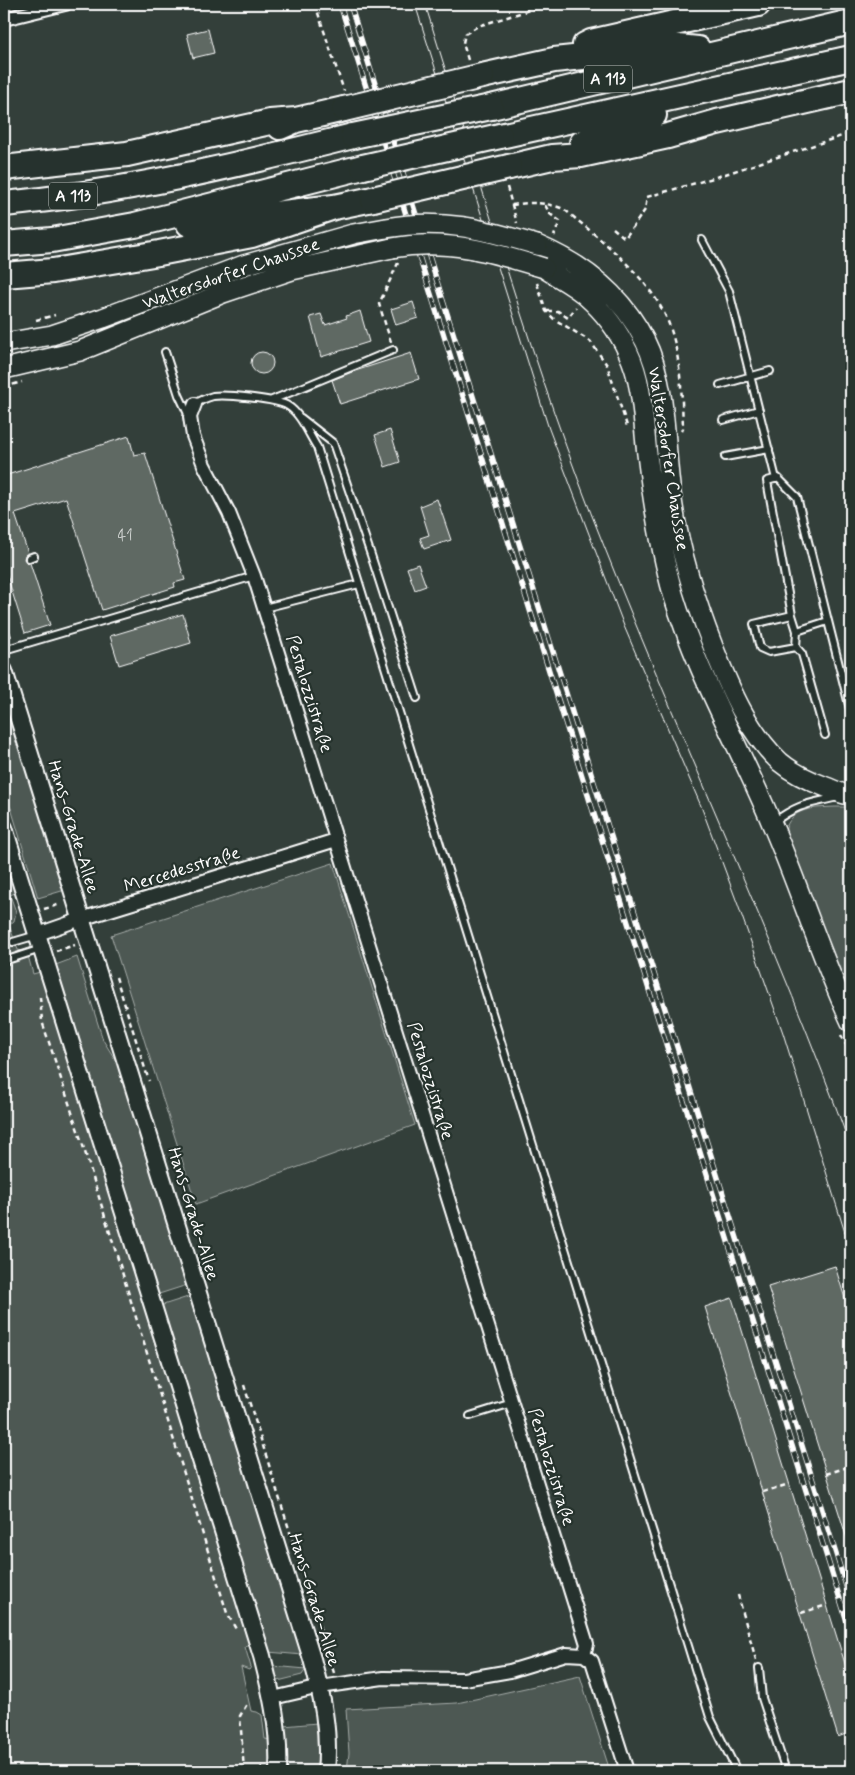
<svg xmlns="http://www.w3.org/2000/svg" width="855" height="1775" viewBox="0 0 855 1775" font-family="Mynerve,sans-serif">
<rect width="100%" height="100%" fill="#333f3a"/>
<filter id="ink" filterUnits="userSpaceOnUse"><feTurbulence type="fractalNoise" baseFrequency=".02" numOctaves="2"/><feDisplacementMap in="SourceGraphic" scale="10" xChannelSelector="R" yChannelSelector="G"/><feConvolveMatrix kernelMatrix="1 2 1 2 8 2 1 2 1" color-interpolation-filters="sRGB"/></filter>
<g filter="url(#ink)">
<path fill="#4d5853" stroke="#a6aca9" d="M4,698l61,192 -27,8 -27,-90 -7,-9z
M835,807h16v191l-66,-166c5,-25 29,-24 50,-25z
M4,855l11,38 -5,2 6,17 -2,9 -5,4 9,25 9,2 6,22 7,-2 211,673 -6,2 6,20 -2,3 -8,-3 10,44 6,1 5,3 3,24 6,1 -1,31h-266z
M333,863l82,262 -219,79 -85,-269z
M77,957l26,83 15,24 69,221 -31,10 -103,-329z
M191,1296l112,359 -35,-3 -108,-346z
M273,1666l33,3 -4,6 -24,6z
M580,1676l30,95h-263l2,-18 -3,-44 111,-6z
M317,1723l1,48h-32l-2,-45z"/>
<path fill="#5f6964" stroke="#fff" d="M208,29l6,24 -21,5 -6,-24z
M413,302l5,16 -22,7 -5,-16z
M360,311l9,31 -48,15 -11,-40 11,-3 4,11 22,-7 -1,-2z
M251 363a11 11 0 1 1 22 0a11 11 0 1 1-22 0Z
M411,353l8,26 -79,25 -8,-24 20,-8z
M390,430l10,32 -15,5 -10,-32z
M129,436l5,19 11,-2 40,127 -11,3 1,4 -73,23 -36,-112 -51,16 13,39 -3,2 -1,4 2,3 4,1 20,62 -25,8 -21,-67v-90z
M437,499l14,41 -27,9 -4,-11 9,-3 -9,-29z
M418,564l8,22 -11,4 -8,-22z
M183,614l8,29 -72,22 -9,-29z
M835,1266l16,52v131h-4l4,15v80l-2,1 -81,-258z
M732,1298l119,385v49l-13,5 -133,-430z"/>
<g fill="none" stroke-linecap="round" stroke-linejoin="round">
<defs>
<path id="service" d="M702,240l27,51 47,188
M165,352l14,43 10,21
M720,385l50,-14
M272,400l121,-50
M195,404c6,-4 11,-6 18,-8 12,-2 65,3 75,10 13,8 21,29 29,41l393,1270 27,54
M301,418l32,25 38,112 46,143
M723,420l36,-10
M725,457l44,-8
M29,558l5,-2
M851,586v4
M264,608l95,-24
M792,615l-25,-134 11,-3 19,19 54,216
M797,631l-1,16 -27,5 -9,-4 -6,-24 38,-9 5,16 31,-10
M796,647l6,7 23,81
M4,650l250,-74
M774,822c25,-19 36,-18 64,-25
M13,942l24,-7
M4,961l37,-12
M470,1416l42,-13
M759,1668l3,30 24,73"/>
<path id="minor" d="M4,19l61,-15
M195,404l-5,13 3,19 11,29 25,48 25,63 333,1068 -3,11
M38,934l43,-15 255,-79
M584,1655l8,6 35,110
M273,1698l47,-11 63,-9 81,1 46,-8 56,-17 18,1"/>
<path id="tertiary" d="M4,671l308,988c10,36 18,74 14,112
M4,828l258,828c10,39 18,75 16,115"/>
<path id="secondary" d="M537,245c47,20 85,50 108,96 22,43 19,104 26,152 7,54 23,105 43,156 16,40 34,83 66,113 13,11 30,19 46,25 8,3 17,8 25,8
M544,268c13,9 30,17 42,28 17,15 32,34 42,56 15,31 15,69 19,102 6,48 13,94 26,140 24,80 67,153 99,230 28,65 49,133 79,198
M4,343l48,-8 51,-17 141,-53 109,-31 33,-6
M4,369l76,-18 143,-58 69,-23 100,-22"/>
<path id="motorway" d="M585,45l6,-3 167,-38
M482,76l72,-16 124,-13 20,2
M491,107l360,-85
M280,127l16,-7 48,-11
M500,136l351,-78
M582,143l72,-28
M509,167l43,-10 29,-2 87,-19 49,-14 134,-31
M4,168l123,-14 143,-32 26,-2
M4,204c117,-11 234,-39 349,-68
M189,224l145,-17 39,-8
M4,244l48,-4 83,-15 228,-58
M4,275l49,-4 106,-18 93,-18 82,-28"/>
</defs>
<use href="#service" stroke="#fff" stroke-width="10"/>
<use href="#minor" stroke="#fff" stroke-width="16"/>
<use href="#tertiary" stroke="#fff" stroke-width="20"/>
<use href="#secondary" stroke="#fff" stroke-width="22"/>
<use href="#motorway" stroke="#fff" stroke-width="28"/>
<path stroke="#fff" stroke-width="2.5" stroke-dasharray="5 4" stroke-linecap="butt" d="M315,4l29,87
M468,60l-5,-17 2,-9 13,-8 71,-22
M507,187l10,36
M512,205c16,-3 33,-3 49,3 7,3 14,11 21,16 33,27 76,64 89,106 10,31 11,67 12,98l-2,3
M545,205l5,9 10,7 -6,15
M613,228l12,10 20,-28 2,-13 66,-19 138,-45
M537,283l9,28 8,8 36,22 17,24 20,61
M547,311h11l10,7 8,-11
M36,320l19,-5
M391,342l-12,-38 19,-41
M4,387l18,-5
M4,615l7,23
M44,909l17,-5
M56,951l19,-6
M116,977l33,104
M40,997l2,24 44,134 141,458 10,18
M841,1035l10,19
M244,1385l90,288
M826,1474l25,-8
M763,1492l26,-8
M738,1595l18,65
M801,1613l26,-8
M244,1771l-4,-55 7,-12
M261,1771l1,-6
M343,1771v-8"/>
<use href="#service" stroke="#26332d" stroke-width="6"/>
<use href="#minor" stroke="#26332d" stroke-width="12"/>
<use href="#tertiary" stroke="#26332d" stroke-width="16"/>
<use href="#secondary" stroke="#26332d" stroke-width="19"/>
<use href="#motorway" stroke="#26332d" stroke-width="24"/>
<path stroke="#fff" stroke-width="1" d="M415,4l134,425 75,197 77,180 37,99 45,128 68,219
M425,4c57,181 108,366 179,542 80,202 173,398 247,602"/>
<defs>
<path id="rail" d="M340,4l511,1630
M350,4l501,1598"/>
</defs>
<use href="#rail" stroke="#fff" stroke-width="5.5"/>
<use href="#rail" stroke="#26332d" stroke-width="4" stroke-dasharray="11" stroke-linecap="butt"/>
<defs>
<path id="secondary-bridge" d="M386,228c56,-10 97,1 151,17
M392,248c55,-10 100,4 152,20"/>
<path id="motorway-bridge" d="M344,109l138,-33
M353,136l138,-29
M363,167l137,-31
M373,199l136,-32"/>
</defs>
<use href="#secondary-bridge" stroke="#fff" stroke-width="22" stroke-linecap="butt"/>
<use href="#motorway-bridge" stroke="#fff" stroke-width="28" stroke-linecap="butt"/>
<use href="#secondary-bridge" stroke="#26332d" stroke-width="19"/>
<use href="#motorway-bridge" stroke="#26332d" stroke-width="24"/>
</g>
</g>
<g text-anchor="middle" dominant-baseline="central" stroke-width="4.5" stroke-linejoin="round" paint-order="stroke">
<g font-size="15" fill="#d7dad8">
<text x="125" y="536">41</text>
</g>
<g fill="#26332d" stroke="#bec2c0" stroke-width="1">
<rect x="584" y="65.5" width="48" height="27" rx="4"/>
<rect x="49" y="182.5" width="48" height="27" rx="4"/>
</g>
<g font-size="16" font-weight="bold" fill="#fff">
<text x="608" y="79">A 113</text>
<text x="73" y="196">A 113</text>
</g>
<g font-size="18" fill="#fff" stroke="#26332d">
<text transform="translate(231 274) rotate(-19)">Waltersdorfer Chaussee</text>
<text transform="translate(668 459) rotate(81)">Waltersdorfer Chaussee</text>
<text transform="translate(309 694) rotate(73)">Pestalozzistraße</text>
<text transform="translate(73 827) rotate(73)">Hans-Grade-Allee</text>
<text transform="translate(182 870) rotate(-17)">Mercedesstraße</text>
<text transform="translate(430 1081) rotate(73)">Pestalozzistraße</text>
<text transform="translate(193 1214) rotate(73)">Hans-Grade-Allee</text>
<text transform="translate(551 1467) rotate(73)">Pestalozzistraße</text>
<text transform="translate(314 1600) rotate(73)">Hans-Grade-Allee</text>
</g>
</g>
<rect width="855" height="1775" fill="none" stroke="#26332d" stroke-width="20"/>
<rect x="10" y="10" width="835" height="1755" fill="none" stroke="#fff" stroke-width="2" filter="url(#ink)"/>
</svg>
